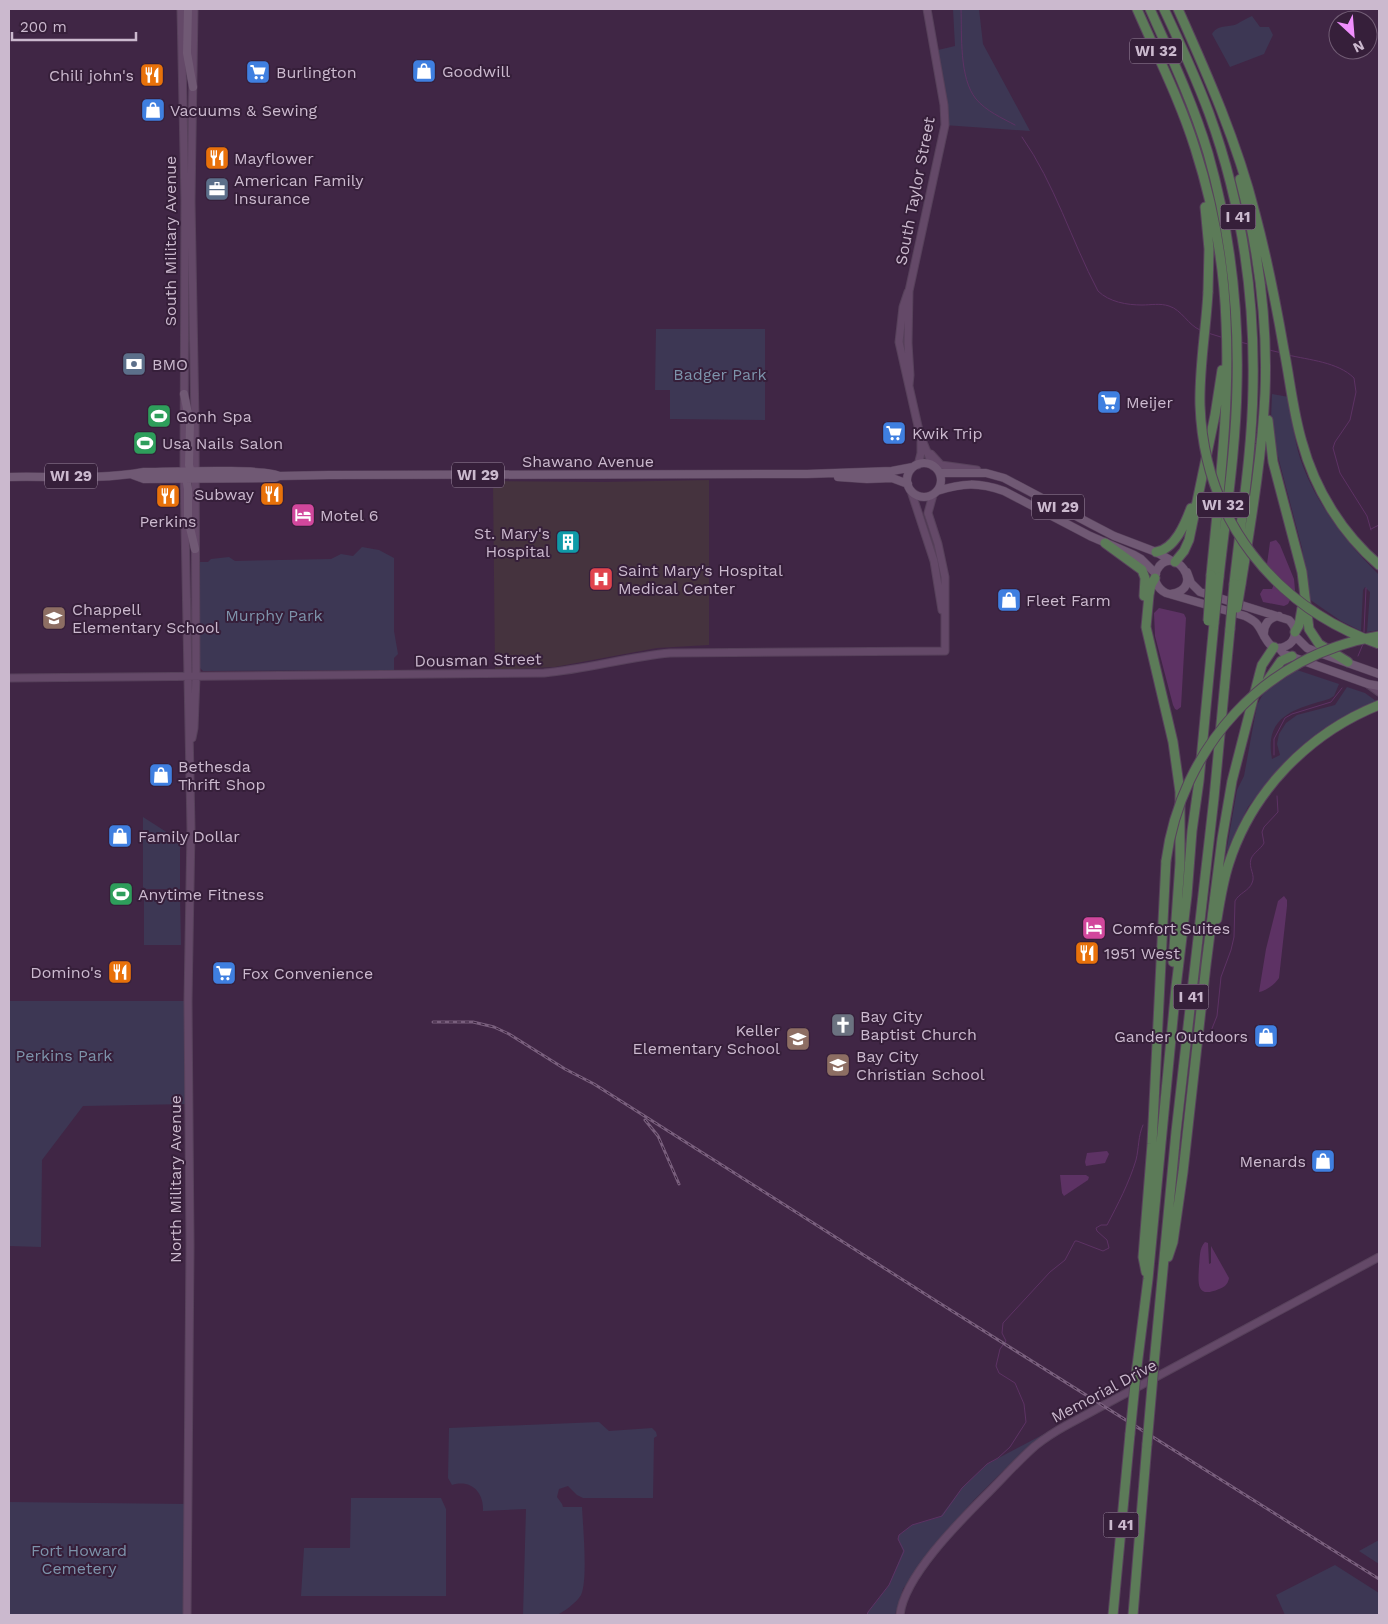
<svg xmlns="http://www.w3.org/2000/svg" width="1388" height="1624" viewBox="0 0 1388 1624" font-family="'Work Sans',sans-serif">
<rect width="100%" height="100%" fill="#402645"/>
<path fill="#45333e" d="M709,480v165l-52,3 -102,19 -60,3 -2,-189 110,1z"/>
<path fill="#3d3754" d="M953,9h26l4,35 47,87 -86,-6 -10,-74 21,-5z
M1252,16l8,11h9l4,8 -9,19 -34,13 -18,-33c6,-10 16,-6 25,-10 5,-3 10,-6 15,-8z
M656,329h109v91l-95,-1v-29h-15z
M1272,394l17,3c3,20 5,42 11,61 15,45 46,84 79,117v55l-12,2 3,-40 -5,-5 -2,3 -2,41 -20,-10 -32,-22 -7,-51 -26,-99 -5,-30z
M362,547l17,3 15,8v73l4,23 -4,4v12l-191,1 -4,-4 -1,-105h10l3,-3 18,-2 6,4 96,-2 10,-5 12,2z
M1297,670l42,14 -5,12 -5,3c-35,10 -65,17 -57,60l8,-4 -3,-11 2,-10 7,-11 11,-8 38,-10 12,-18 18,6 11,8 -53,28 -27,22 -27,29 -21,27 -22,46 11,-63 7,-14 13,-71 6,-11 5,-5z
M143,817l25,16 7,1 7,8 -2,7v40h-34l-3,-2z
M180,896l1,49h-37v-47z
M9,1001h179l1,103 -106,2 -41,54 -1,87 -32,-1z
M599,1422l10,9 43,-3 4,4 1,4 -3,2 -1,60h-70l-6,-3 -9,-9 -9,3 -2,8 5,7 1,3h19c1,20 6,73 -1,88 -4,7 -17,17 -24,20h-34l3,-106 -43,2c1,-19 -12,-32 -31,-26l-4,-7 1,-50z
M1046,1433l-23,18 -49,49 -40,45 -31,44 -8,26h-28l1,-3 21,-27 14,-34 -5,-12 1,-4 13,-10 28,-8 22,-29 25,-24z
M351,1498h90l5,11v87h-145l3,-48h46z
M9,1502l178,2v111h-178z
M1379,1540v24l-20,-13z
M1335,1565l44,28v22h-94l-9,-20z"/>
<path fill="#5d3264" d="M1276,540l4,5 14,34 1,11 -7,14 -4,2 -21,-4 -3,-8 3,-5h9l5,-12 -10,-13 3,-22z
M1159,608l22,5 3,1 2,4 -5,89 -4,3 -2,-1 -2,-4 -18,-69 -1,-23z
M1284,896l3,4v6l-8,72c-4,6 -13,13 -20,14l7,-43 12,-48z
M1107,1151l2,3 -4,9 -19,3 -1,-4 2,-9z
M1060,1175h26l3,2 -1,3 -24,16 -2,-3z
M1205,1242l3,1 1,21 2,-1v-17l18,32c-1,6 -4,9 -10,11 -23,10 -21,-6 -20,-23 1,-8 0,-18 6,-24z"/>
<g fill="none" stroke-linecap="round" stroke-linejoin="round">
<path stroke="#5d3264" stroke-width="1" d="M961,9c1,26 -2,69 15,90 10,12 26,19 39,26
M1022,137c33,47 49,103 76,154 11,11 29,14 44,14 9,0 18,-2 27,1 13,4 19,19 31,24
M1208,333l16,5
M1240,342l8,2
M1269,350l13,3
M1288,355c21,5 50,7 66,23l2,14 -6,28 -15,22 -2,6 7,25 27,43 4,14
M1371,529l8,-4
M1364,632l2,-44
M1358,656l5,-12
M1274,755v-16l11,-21 7,-4 39,-12 11,-14
M1211,1031l6,-15 4,-39 10,-27 3,-13 1,-36c4,-8 14,-10 17,-18 4,-8 -4,-15 -1,-24 2,-6 10,-10 13,-16l-2,-11 2,-5 14,-15 -1,-16
M867,1615l1,-3 21,-27 15,-34 -6,-12 1,-4 13,-10 30,-9 20,-28 25,-24 11,-6 12,-11 16,-25 -2,-18 -9,-21 -16,-10 -3,-7 4,-17 6,-8 -4,-8 1,-10 47,-51 15,-12 10,-19h2l26,10 6,-3 -2,-8 -10,-9 -1,-3 5,-3h6c11,-21 22,-42 29,-65 3,-12 2,-24 7,-35"/>
<defs>
<path id="secondary" d="M181,9l4,192 -1,271 7,357 -3,172 2,245 -3,369
M908,292l-5,15 -4,35 21,93 13,31
M909,385l1,-10 -2,-32 1,-52 36,-166 -1,-20 -17,-96
M931,454l10,11 36,5
M918,465l3,-12v-11
M911,491l23,70 8,49
M9,678l535,-5c43,-4 84,-16 126,-20l275,-2v-74l-7,-33 -10,-31 5,-18
M1368,684l11,8
M192,738l2,-10 2,-51 -1,-256 -4,-220 3,-192
M900,1615c4,-39 61,-95 89,-123 15,-15 30,-32 46,-46 10,-8 21,-15 32,-21l312,-168"/>
<path id="primary" d="M188,9l-1,44 6,34
M184,394l6,29 -1,42 3,11
M907 480a17 17 0 1 1 34 0a17 17 0 1 1-34 0Z
M940,473h46l18,5 87,46 23,12 42,16 16,9
M133,475l11,4 131,-1 4,-2 50,-1 478,-1 85,-3 21,-4
M9,477c44,-1 91,3 135,-5 20,0 125,-4 135,4
M186,477l2,12v30l7,30
M838,477l29,2 25,-1 16,6
M937,491c26,-8 41,-9 67,0l86,45 44,19 7,4 15,15
M1171,594c37,-6 1,-53 -14,-24 -5,10 1,19 9,23l79,23c4,2 8,4 11,7 9,9 11,32 30,23 5,-2 8,-6 9,-12 1,-6 -2,-10 -6,-14l-89,-28 -9,-9 -4,-11
M1264,636c-1,-11 5,-19 15,-20
M1295,636l12,12 7,3 65,23
M1279,648l5,6 84,30 11,2"/>
<path id="highway" d="M1137,9c20,46 43,91 58,139 18,56 29,116 31,174 4,84 -7,169 -15,253
M1150,9c21,47 43,94 58,144 21,74 31,154 29,232 -1,64 -11,128 -18,192
M1164,9c16,34 32,69 45,104 32,88 46,182 44,275 -1,65 -12,131 -19,196
M1178,9c30,67 59,133 77,204 12,45 21,91 29,137 6,30 9,62 18,92 13,48 40,91 77,123
M1240,179c18,69 28,142 25,214 -3,64 -14,128 -24,191
M1205,207l4,42 -1,43
M1268,420l5,42 29,110 7,57 10,15 29,18
M1105,543l37,27 3,8 -1,18
M1156,552c19,-3 29,-28 35,-44
M1175,562l9,-11 5,-11 26,-125 7,-45
M1155,578l-4,7 -2,10 -3,32 27,115 7,50v71l-7,99
M1295,632l4,-7 3,-17
M1263,687l18,-26 11,-5
M1217,919c3,-19 6,-38 12,-56 23,-72 80,-130 150,-158
M1168,1257l5,-15 10,-70 23,-207 16,-126 10,-58 28,-109 2,-7 12,-18
M1146,1272l-3,-15 9,-113 14,-283
M1154,1364l22,-232 38,-334 16,-169
M1136,1374l12,-95 28,-292 11,-92 5,-64 7,-50 15,-158
M1113,1615l17,-181
M1133,1615l14,-171"/>
</defs>
<use href="#secondary" stroke="#57415b" stroke-width="9"/>
<use href="#primary" stroke="#57415b" stroke-width="9"/>
<use href="#highway" stroke="#58425c" stroke-width="11"/>
<use href="#secondary" stroke="#644968" stroke-width="7"/>
<use href="#primary" stroke="#705974" stroke-width="8"/>
<use href="#highway" stroke="#5c7b58" stroke-width="9"/>
<defs>
<path id="rail" d="M433,1022h40l21,5 15,7 56,35 29,15 339,215 446,280
M645,1120l13,16 21,48"/>
</defs>
<use href="#rail" stroke="#795f7d" stroke-width="3"/>
<use href="#rail" stroke="#361f3a" stroke-width="1" stroke-dasharray="4" stroke-linecap="butt"/>
<defs>
<path id="highway-bridge" d="M1208,292c-2,38 -9,76 -8,113 4,114 74,202 179,239
M1237,608l4,-24
M1208,621l3,-46
M1214,623l5,-46
M1230,629l4,-45
M1166,861c15,-113 99,-207 213,-225
M1130,1434l6,-60
M1147,1444l7,-80"/>
</defs>
<use href="#highway-bridge" stroke="#58425c" stroke-width="11" stroke-linecap="butt"/>
<use href="#highway-bridge" stroke="#5c7b58" stroke-width="9"/>
</g>
<defs>
<symbol id="shop-square" viewBox="-11 -11 22 22"><rect x="-9" y="-9" width="18" height="18" rx="4" fill="#3f7fe0" stroke="#361f3a"/><path d="M-5-2.5h2.3a2.7 3.5 0 0 1 5.4 0H5L5.5 6h-11ZM-1.5-2.5h3a1.5 2.3 0 0 0-3 0Z" fill="#fff"/></symbol>
<symbol id="supermarket-square" viewBox="-11 -11 22 22"><rect x="-9" y="-9" width="18" height="18" rx="4" fill="#3f7fe0" stroke="#361f3a"/><path d="M-6-5.5h2.5l.6 2H6L4.5 2H-2.5L-4.4-4H-6ZM-1.5 3.2a1.3 1.3 0 1 0 .1 0ZM3 3.2a1.3 1.3 0 1 0 .1 0Z" fill="#fff"/></symbol>
<symbol id="restaurant-square" viewBox="-11 -11 22 22"><rect x="-9" y="-9" width="18" height="18" rx="4" fill="#e8710a" stroke="#361f3a"/><path d="M-5-6h1v4h1v-4h1v4h1v-4h1v5L-1.5 .5V6h-2V.5L-5-1ZM5-6V6H3V1.5H1.5Q1.5-4 5-6Z" fill="#fff"/></symbol>
<symbol id="office-square" viewBox="-11 -11 22 22"><rect x="-9" y="-9" width="18" height="18" rx="4" fill="#5c6f8a" stroke="#361f3a"/><path d="M-6-3h4V-5.5h4V-3h4V5H-6ZM-1-4.5V-3h2v-1.5ZM-6 0V1H6V0Z" fill="#fff"/></symbol>
<symbol id="bank-square" viewBox="-11 -11 22 22"><rect x="-9" y="-9" width="18" height="18" rx="4" fill="#5c6f8a" stroke="#361f3a"/><path d="M-6-4H6V4H-6ZM0-2.3a2.3 2.3 0 1 0 0 4.6a2.3 2.3 0 1 0 0-4.6Z" fill="#fff"/></symbol>
<symbol id="stadium-square" viewBox="-11 -11 22 22"><rect x="-9" y="-9" width="18" height="18" rx="4" fill="#2e9e5b" stroke="#361f3a"/><path d="M0-5a6.5 5 0 1 0 0 10a6.5 5 0 1 0 0-10ZM-3.5-1.8h7v3.6h-7Z" fill="#fff"/></symbol>
<symbol id="hotel-square" viewBox="-11 -11 22 22"><rect x="-9" y="-9" width="18" height="18" rx="4" fill="#d1479c" stroke="#361f3a"/><path d="M-6-4.5h1.5V1H6V5H4.5V3h-9V5H-6ZM-4 0a1.8 1.8 0 1 1 3.6 0ZM.5 0V-2.5h3Q6-2.5 6 0Z" fill="#fff"/></symbol>
<symbol id="building-square" viewBox="-11 -11 22 22"><rect x="-9" y="-9" width="18" height="18" rx="4" fill="#0f9aa8" stroke="#361f3a"/><path d="M-4-6H4V6H1V3H-1V6H-4ZM-2.5-4.3h1.7v1.8h-1.7ZM.8-4.3h1.7v1.8H.8ZM-2.5-1h1.7V.8h-1.7ZM.8-1h1.7V.8H.8Z" fill="#fff"/></symbol>
<symbol id="hospital-square" viewBox="-11 -11 22 22"><rect x="-9" y="-9" width="18" height="18" rx="4" fill="#e0444e" stroke="#361f3a"/><path d="M-5-5h3v3.5h4V-5h3V5h-3V1.5h-4V5h-3Z" fill="#fff"/></symbol>
<symbol id="school-square" viewBox="-11 -11 22 22"><rect x="-9" y="-9" width="18" height="18" rx="4" fill="#8d6e63" stroke="#361f3a"/><path d="M0-5L7-2L0 1L-7-2ZM-4 1L0 2.5L4 1V4Q0 6-4 4Z" fill="#fff"/></symbol>
<symbol id="church-square" viewBox="-11 -11 22 22"><rect x="-9" y="-9" width="18" height="18" rx="4" fill="#6b7280" stroke="#361f3a"/><path d="M-1.2-6h2.4v3.5h3.3v2.4h-3.3V6h-2.4V-.1h-3.3v-2.4h3.3Z" fill="#fff"/></symbol>
</defs>
<g fill-rule="evenodd">
<use href="#shop-square" x="410" y="57" width="28" height="28"/>
<use href="#supermarket-square" x="244" y="58" width="28" height="28"/>
<use href="#restaurant-square" x="138" y="61" width="28" height="28"/>
<use href="#shop-square" x="139" y="96" width="28" height="28"/>
<use href="#restaurant-square" x="203" y="144" width="28" height="28"/>
<use href="#office-square" x="203" y="175" width="28" height="28"/>
<use href="#bank-square" x="120" y="350" width="28" height="28"/>
<use href="#supermarket-square" x="1095" y="388" width="28" height="28"/>
<use href="#stadium-square" x="145" y="402" width="28" height="28"/>
<use href="#supermarket-square" x="880" y="419" width="28" height="28"/>
<use href="#stadium-square" x="131" y="429" width="28" height="28"/>
<use href="#restaurant-square" x="258" y="480" width="28" height="28"/>
<use href="#restaurant-square" x="154" y="482" width="28" height="28"/>
<use href="#hotel-square" x="289" y="501" width="28" height="28"/>
<use href="#building-square" x="554" y="528" width="28" height="28"/>
<use href="#hospital-square" x="587" y="565" width="28" height="28"/>
<use href="#shop-square" x="995" y="586" width="28" height="28"/>
<use href="#school-square" x="40" y="604" width="28" height="28"/>
<use href="#shop-square" x="147" y="761" width="28" height="28"/>
<use href="#shop-square" x="106" y="822" width="28" height="28"/>
<use href="#stadium-square" x="107" y="880" width="28" height="28"/>
<use href="#hotel-square" x="1080" y="914" width="28" height="28"/>
<use href="#restaurant-square" x="1073" y="939" width="28" height="28"/>
<use href="#restaurant-square" x="106" y="958" width="28" height="28"/>
<use href="#supermarket-square" x="210" y="959" width="28" height="28"/>
<use href="#church-square" x="829" y="1011" width="28" height="28"/>
<use href="#shop-square" x="1252" y="1022" width="28" height="28"/>
<use href="#school-square" x="784" y="1025" width="28" height="28"/>
<use href="#school-square" x="824" y="1051" width="28" height="28"/>
<use href="#shop-square" x="1309" y="1147" width="28" height="28"/>
</g>
<g text-anchor="middle" dominant-baseline="central" stroke-width="4" stroke-linejoin="round" paint-order="stroke">
<g fill="#361f3a" stroke="#9e8ba2" stroke-width="1">
<rect x="1130" y="38.5" width="52" height="25" rx="4"/>
<rect x="1220.5" y="204.5" width="35" height="25" rx="4"/>
<rect x="452" y="462.5" width="52" height="25" rx="4"/>
<rect x="45" y="463.5" width="52" height="25" rx="4"/>
<rect x="1197" y="492.5" width="52" height="25" rx="4"/>
<rect x="1032" y="494.5" width="52" height="25" rx="4"/>
<rect x="1173.5" y="984.5" width="35" height="25" rx="4"/>
<rect x="1103.5" y="1512.5" width="35" height="25" rx="4"/>
</g>
<g font-size="15" font-weight="bold" fill="#cbb9ce">
<text x="1156" y="51">WI 32</text>
<text x="1238" y="217">I 41</text>
<text x="478" y="475">WI 29</text>
<text x="71" y="476">WI 29</text>
<text x="1223" y="505">WI 32</text>
<text x="1058" y="507">WI 29</text>
<text x="1191" y="997">I 41</text>
<text x="1121" y="1525">I 41</text>
</g>
<g font-size="16" fill="#cbb9ce" stroke="#361f3a" text-anchor="start">
<text x="442" y="71">Goodwill</text>
<text x="276" y="72">Burlington</text>
<text x="134" y="75" text-anchor="end">Chili john's</text>
<text x="170" y="110">Vacuums &amp; Sewing</text>
<text x="234" y="158">Mayflower</text>
<text x="234" y="180">American Family<tspan x="234" dy="18">Insurance</tspan></text>
<text x="152" y="364">BMO</text>
<text x="1126" y="402">Meijer</text>
<text x="176" y="416">Gonh Spa</text>
<text x="912" y="433">Kwik Trip</text>
<text x="162" y="443">Usa Nails Salon</text>
<text x="254" y="494" text-anchor="end">Subway</text>
<text x="320" y="515">Motel 6</text>
<text x="168" y="521" text-anchor="middle">Perkins</text>
<text x="550" y="533" text-anchor="end">St. Mary's<tspan x="550" dy="18">Hospital</tspan></text>
<text x="618" y="570">Saint Mary's Hospital<tspan x="618" dy="18">Medical Center</tspan></text>
<text x="1026" y="600">Fleet Farm</text>
<text x="72" y="609">Chappell<tspan x="72" dy="18">Elementary School</tspan></text>
<text x="178" y="766">Bethesda<tspan x="178" dy="18">Thrift Shop</tspan></text>
<text x="138" y="836">Family Dollar</text>
<text x="138" y="894">Anytime Fitness</text>
<text x="1112" y="928">Comfort Suites</text>
<text x="1104" y="953">1951 West</text>
<text x="102" y="972" text-anchor="end">Domino's</text>
<text x="242" y="973">Fox Convenience</text>
<text x="860" y="1016">Bay City<tspan x="860" dy="18">Baptist Church</tspan></text>
<text x="780" y="1030" text-anchor="end">Keller<tspan x="780" dy="18">Elementary School</tspan></text>
<text x="1248" y="1036" text-anchor="end">Gander Outdoors</text>
<text x="856" y="1056">Bay City<tspan x="856" dy="18">Christian School</tspan></text>
<text x="1306" y="1161" text-anchor="end">Menards</text>
</g>
<g font-size="16" fill="#cbb9ce" stroke="#361f3a">
<text transform="translate(915 191) rotate(-79)">South Taylor Street</text>
<text transform="translate(170 241) rotate(-90)">South Military Avenue</text>
<text x="588" y="461">Shawano Avenue</text>
<text transform="translate(478 660) rotate(-1)">Dousman Street</text>
<text transform="translate(175 1179) rotate(-90)">North Military Avenue</text>
<text transform="translate(1104 1391) rotate(-28)">Memorial Drive</text>
</g>
<g font-size="16" fill="#7d93aa" stroke="#361f3a">
<text x="720" y="374">Badger Park</text>
<text x="274" y="615">Murphy Park</text>
<text x="64" y="1055">Perkins Park</text>
<text x="79" y="1550">Fort Howard<tspan x="79" dy="18">Cemetery</tspan></text>
</g>
</g>
<rect width="1388" height="1624" fill="none" stroke="#cbb9ce" stroke-width="20"/>
<g transform="translate(1353 35) rotate(154)"><circle r="24" fill="#361f3a" stroke="#725d75"/>
<path d="M0-4L9 19L0 12L-9 19Z" fill="#f08ffd"/>
<text y="-8" font-size="14" font-weight="bold" text-anchor="middle" fill="#cbb9ce">N</text>
</g>
<path d="M12 32v8h124v-8" fill="none" stroke="#cbb9ce" stroke-width="2.5"/>
<text x="20" y="32" font-size="15" fill="#cbb9ce" stroke="#361f3a" stroke-width="4" paint-order="stroke">200 m</text>
</svg>
